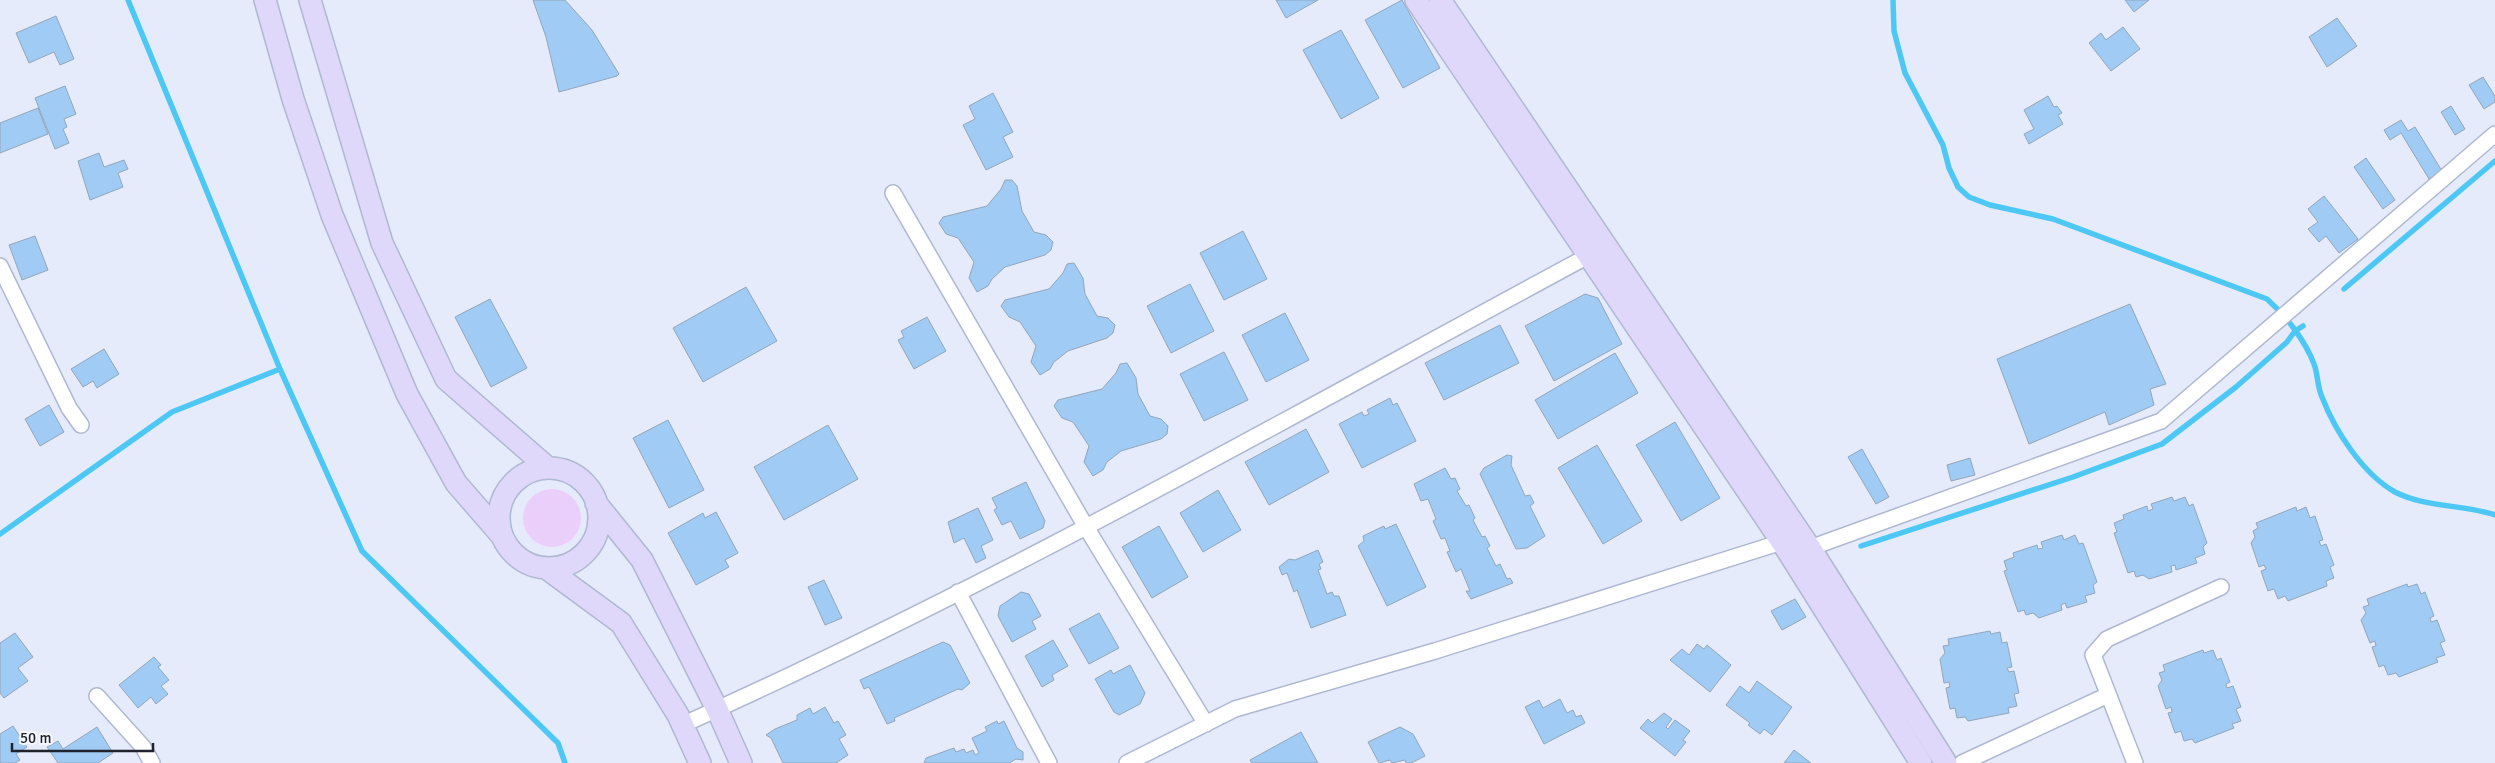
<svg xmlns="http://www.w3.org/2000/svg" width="2495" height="763" viewBox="0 0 2495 763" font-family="Signika,sans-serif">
<rect width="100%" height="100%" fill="#e5ebfb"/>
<path fill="#ebcffb" d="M523 518a29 29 0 1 1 58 0a29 29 0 1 1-58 0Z"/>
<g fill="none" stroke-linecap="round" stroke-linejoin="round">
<path stroke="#4dc8f5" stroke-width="5.5" d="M128,0l152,369 82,182 196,192 7,20
M1893,0l1,31 11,42 38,72 6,23 9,19 11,10 21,8 63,14 214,80c18,16 38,41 47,65 4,10 3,22 8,33 13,34 41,77 73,95 31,16 68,12 100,23
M2344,289l151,-128
M0,534l172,-122 108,-43
M1861,546l212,-69 89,-33 74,-57 51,-45 8,-11 8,-5"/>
</g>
<path fill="#a0cbf5" stroke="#92a6ba" d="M533,0h32l27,30 27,44 -2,2 -58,16 -13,-55z
M1276,0h42l-32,18z
M1402,0l38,68 -37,20 -38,-68z
M2125,0h24l-15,12z
M56,16l18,43 -14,6 -6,-13 -25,11 -13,-30z
M2337,18l20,28 -30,21 -18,-30z
M2123,27l17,22 -29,22 -22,-28 12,-10 5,7z
M1341,30l38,68 -38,21 -38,-69z
M2483,77l12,19v6l-11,7 -15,-24z
M65,86l11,28 -12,5 3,8 -4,2 6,14 -14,6 -20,-51z
M993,93l20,39 -10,5 10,20 -27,13 -23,-45 12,-6 -6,-13z
M2048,96l6,11 3,-1 5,7 -4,2 5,9 -34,20 -5,-10 10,-5 -10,-19z
M2451,106l14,23 -10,6 -14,-23z
M38,108l10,26 -48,19v-30z
M2401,120l7,11 7,-4 27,44 -13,8 -28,-46 -11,7 -6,-10z
M99,153l5,14 20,-7 4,9 -10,4 5,14 -33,13 -12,-39z
M2366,158l29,42 -12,9 -29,-42z
M1005,180h7l5,6 5,25 12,21 12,3 7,7 -2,8 -6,5 -40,12 -13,12 -4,7 -11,6 -8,-14 5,-16 -16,-24 -12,-4 -7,-11 4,-6 44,-11 14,-17z
M2324,196l34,43 -19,14 -13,-17 -7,6 -11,-13 10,-7 -10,-13z
M1243,231l24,48 -43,21 -24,-47z
M35,236l13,34 -26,10 -13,-35z
M1074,263l9,15 2,16 12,22 11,2 7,7 -2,8 -6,5 -39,13 -14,11 -4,7 -10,6 -9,-13 5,-16 -16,-24 -11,-5 -8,-11 4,-6 44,-11 14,-16 4,-9z
M1190,284l24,47 -43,22 -24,-47z
M746,287l31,54 -74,41 -30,-54z
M1585,294l13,4 24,46 -68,37 -29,-55z
M490,299l37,69 -36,19 -36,-70z
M2130,304l36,80 -16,5 4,16 -45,20 -4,-13 -76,32 -32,-85z
M1285,313l24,47 -43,22 -24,-47z
M927,317l19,34 -32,18 -16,-29 6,-3 -3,-6z
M1500,325l19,38 -75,37 -19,-37z
M104,349l15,25 -22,14 -4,-7 -10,6 -12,-18z
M1224,352l24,48 -44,21 -24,-47z
M1615,353l23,40 -80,46 -23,-39z
M1127,363l9,15 2,16 12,22 11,3 7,7 -1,8 -6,5 -40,12 -14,11 -4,8 -10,6 -9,-14 5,-16 -16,-24 -11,-4 -8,-12 4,-6 44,-11 14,-16 4,-9z
M1390,398l3,7 4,-2 19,38 -54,27 -23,-44 23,-12 2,4 5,-2 -2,-4z
M49,405l15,27 -24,14 -15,-27z
M668,420l36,70 -35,18 -36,-70z
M1675,422l45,76 -39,23 -45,-76z
M828,425l30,54 -74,41 -30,-53z
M1306,429l23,43 -60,33 -24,-43z
M1597,445l45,76 -39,23 -45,-76z
M1862,449l27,48 -13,7 -28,-47z
M1507,455l5,1 -1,9 14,31 5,-1 4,8 -4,3 15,30 -18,12 -11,1 -36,-75 4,-6z
M1970,458l5,17 -24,6 -4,-16z
M1445,468l6,11 4,-1 5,11 -3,2 9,15 3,-1 6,13 -2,2 9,17 3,-1 5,10 -3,2 9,18 4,-2 7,15 3,-1 3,5 -42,16 -5,-8h4l-9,-22 -5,3 -9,-20 3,-1 -5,-13 -4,1 -8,-18 3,-2 -8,-20 -7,2 -7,-17z
M1026,482l19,39 -2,7 -23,11 -9,-18 -9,4 -8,-15 3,-2 -5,-10z
M1218,490l23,40 -38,22 -23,-39z
M2172,497l2,4 11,-4 4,9 4,-2 14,39 -4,4 2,7 -10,4 2,5 -21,7 -1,-5 -4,1 1,6 -23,7 -6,-4 -7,2 -2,-6 -6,2 -14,-40 3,-1 -3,-9 10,-4 -1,-4 24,-9 1,5 5,-2 -2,-5z
M2296,507l1,4 9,-4 4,11 5,-2 8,24 -4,1 2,5 5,-2 8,21 -4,2 4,11 -8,3 1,5 -39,15 -3,-5 -7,3 -4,-10 -6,2 -7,-20 5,-2 -2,-4 -5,2 -8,-24 4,-6 -2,-6 5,-3 -2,-5z
M978,508l15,32 -12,6 5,12 -10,5 -12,-25 -10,5 -6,-21z
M716,512l22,41 -13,7 4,7 -33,18 -28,-52 35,-20 2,5z
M1396,524l30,63 -39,19 -29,-60 6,-5 -1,-5 21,-10 1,3z
M1159,526l29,51 -36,21 -30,-51z
M2062,535l2,5 11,-5 4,9 4,-1 14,39 -4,3 2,8 -10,3 2,6 -20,6 -2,-5 -4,2 1,5 -23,8 -6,-5 -7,2 -2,-5 -6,2 -14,-41 3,-1 -3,-9 10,-4 -1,-4 24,-8 1,4 5,-1 -2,-6z
M1318,550l5,12 -4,2 2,5 -3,1 9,24 5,-2 2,4h5l7,19 -35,13 -14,-38 -3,2 -7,-19 -5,2 -3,-8 10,-8 6,1z
M824,580l18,38 -17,7 -17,-38z
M2407,584l1,3 9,-3 4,10 4,-2 9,24 -4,2 1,4 6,-2 8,21 -5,2 5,12 -9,3 2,4 -39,15 -3,-4 -8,2 -4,-10 -5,2 -7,-20 4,-1 -1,-5 -5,2 -9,-23 5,-7 -3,-6 6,-2 -2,-6z
M1021,592l8,2 12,22 -9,5 4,8 -24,13 -14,-26 2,-10z
M1795,599l11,18 -24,13 -11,-19z
M1099,613l20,35 -30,16 -20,-35z
M1990,631l1,3 9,-2 2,11 5,-1 5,25 -5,1 2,4 5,-1 5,22 -5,1 3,12 -9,2 1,5 -41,8 -3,-4 -8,1 -2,-10 -5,1 -4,-21 4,-1 -1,-5 -5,1 -4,-24 5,-6 -2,-7 6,-1 -1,-6z
M15,633l18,24 -15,11 10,13 -24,17 -4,-5v-50z
M1053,640l15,26 -16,9 2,5 -12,7 -17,-31z
M943,642l7,3 20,38 -8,7 -4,-1 -64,29 1,3 -8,3 -18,-37 -5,2 -4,-9z
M1697,644l7,5 3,-4 24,20 -21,27 -40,-32 12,-11 7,6z
M2203,650l1,3 9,-3 4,10 4,-2 9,24 -4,2 1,4 6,-2 8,21 -5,2 5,12 -9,3 2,4 -39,15 -3,-4 -8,2 -3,-10 -6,2 -7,-20 4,-1 -1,-5 -5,2 -8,-23 4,-6 -3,-7 6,-2 -2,-6z
M154,657l7,8 -3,2 11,13 -8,6 7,8 -12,10 -5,-7 -13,11 -19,-23z
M1130,665l15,28 -5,11 -21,11 -5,-3 -19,-33 16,-9 2,4z
M1757,681l35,26 -20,28 -8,-6 -4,5 -12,-9 2,-2 -24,-18 14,-19 9,7z
M1560,699l7,14 6,-3 3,7 5,-2 4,8 -41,21 -19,-37 14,-7 4,8z
M825,707l9,16 4,-2 8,14 -7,4 9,16 -12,8h-53l-12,-25 -5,-3 9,-6 22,-9v-5l13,-7 3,6z
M1664,713l8,6 -6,8 2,2 7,-9 15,11 -7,9 3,2 -11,14 -35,-28 8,-9 4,4z
M997,721l1,3 6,-3 13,27 6,4v8l-7,-1 -7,4h-85l2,-5 28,-10 2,4 8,-3 2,4 7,-3 2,5 4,-2 -7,-15 15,-7 -2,-4z
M13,726l14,21 -11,7 4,6 -5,3h-15v-29z
M97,727l16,26 -15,10h-40l-11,-16 11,-6 5,8z
M1400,727l13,7 12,22 -14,7h-5l-1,-3 -13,3 -2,-3 -11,3 -11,-21z
M1301,732l17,31h-66l-2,-3z
M1794,750l17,13h-27z"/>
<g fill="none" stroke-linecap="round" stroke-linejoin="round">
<defs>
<path id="street" d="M893,193l193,334 120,197
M0,266l69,142 12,17
M958,592l91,171
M97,696l46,51 9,16
M682,725c311,-139 607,-308 906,-469
M1127,763l108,-54 200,-58 347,-109 28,6 351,-127 334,-287
M1962,763l146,-68
M2135,763l-42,-108 14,-16 114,-52"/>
<path id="secondary" d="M265,0l28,99 39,116 75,179 49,89 46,53
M310,0l72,243 64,136 102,89
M1416,0l366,542 139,221
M1440,0l370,548 136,215
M499 518a50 50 0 1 1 100 0a50 50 0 1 1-100 0Z
M596,503l46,57 75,149 24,54
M546,568l75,55 57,92 22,48"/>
</defs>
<use href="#street" stroke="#afb8d1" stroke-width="18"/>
<use href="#secondary" stroke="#afb8d1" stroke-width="24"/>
<use href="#street" stroke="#fff" stroke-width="15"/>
<use href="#secondary" stroke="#e0d8fa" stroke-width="21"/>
</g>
<path d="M12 743v8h141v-8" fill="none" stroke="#20232d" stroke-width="2.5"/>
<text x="20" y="743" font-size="15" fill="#20232d" stroke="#f6f8fe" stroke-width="4" paint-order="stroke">50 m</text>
</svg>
